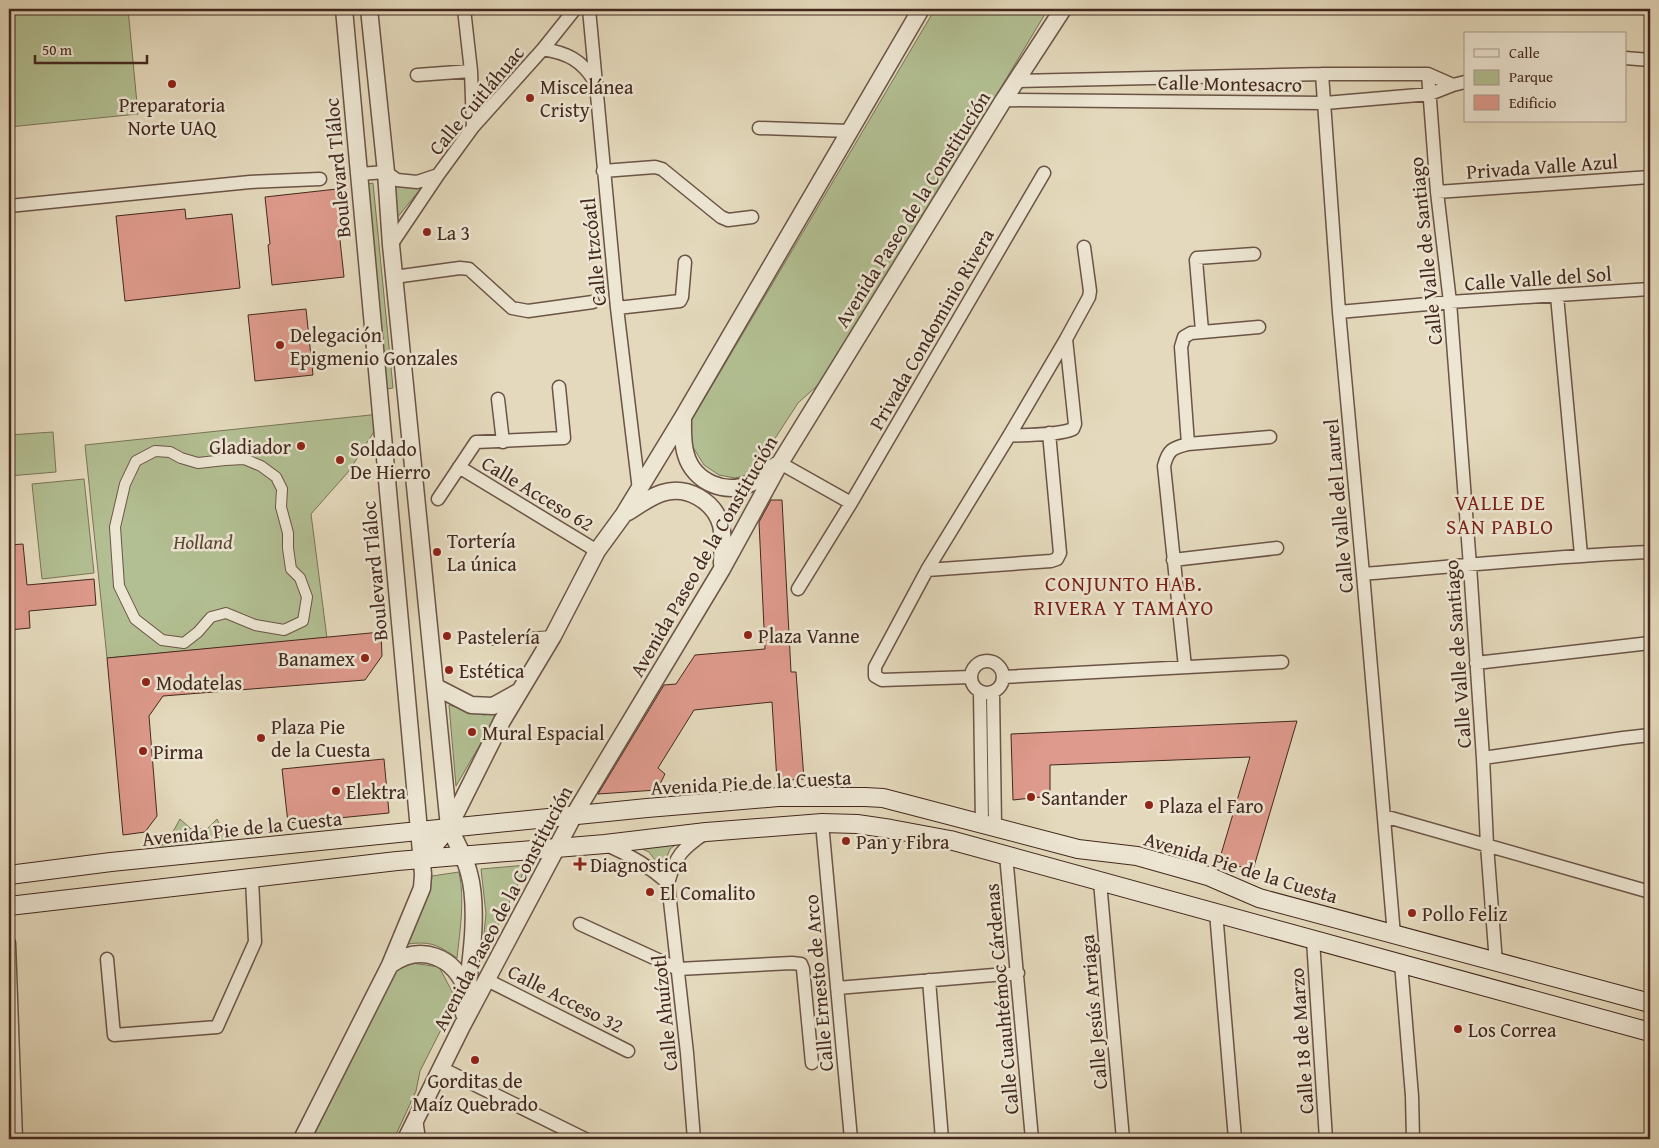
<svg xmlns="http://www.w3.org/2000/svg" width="1659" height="1148" viewBox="0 0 1659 1148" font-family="'Gentium Book Plus',serif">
<rect width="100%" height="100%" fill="#e4d9bc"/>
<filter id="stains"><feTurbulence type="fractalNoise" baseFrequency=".004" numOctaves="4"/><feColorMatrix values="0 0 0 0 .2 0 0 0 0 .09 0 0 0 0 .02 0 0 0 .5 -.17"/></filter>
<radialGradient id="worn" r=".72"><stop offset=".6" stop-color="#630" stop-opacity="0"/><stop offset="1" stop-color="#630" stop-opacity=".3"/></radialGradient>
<path fill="#b2bf92" stroke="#7a7458" d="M9,9h119l10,105 -129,13z
M935,9h113l-219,366 -31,28 -46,71 -17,4 -16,-3 -15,-10 -13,-21 -1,-21z
M393,181c10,6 18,8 29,6l-26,32z
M373,183l20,205 -6,1 -20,-205z
M380,414v8l-31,49 -38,43 16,124 -220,20 -22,-213z
M53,432l3,40 -47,4v-41z
M84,479l10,94 -52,6 -10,-95z
M449,705l35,10 15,-3 -43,74z
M180,819l11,10h16l10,-10 8,17 19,12 -100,11 25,-20z
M678,843l-8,6 -8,20 -13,-17 -9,-4z
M527,865l-46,96 5,-47 -5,-45z
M459,872c6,28 1,58 -2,86 -19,-13 -26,-17 -49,-14l22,-53 2,-15z
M412,963l27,4 15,28 -4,17 -30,59 -4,20 -22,48h-85l85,-167z"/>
<path fill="#de9a8c" stroke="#43281e" d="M337,189l5,41 -3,1 5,46 -72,8 -4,-40 2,-1 -5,-47z
M185,209l1,10 46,-5 8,74 -115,13 -9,-85z
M306,309l7,66 -58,6 -7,-66z
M771,500h11l9,172h5l8,107 -27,2 -5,-79 -78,8 -36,58 7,6 -8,16 -59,4 66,-109 12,-1 19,-29 70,-6 -6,-127z
M23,544l4,41 67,-6 2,26 -67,6 1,17 -21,2v-85z
M381,632l1,24 -17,24 -202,16 -14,20 8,100 -12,16 -22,3 -16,-177z
M1297,721l-44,149 -34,-9 31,-104 -200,8v31l-37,4 -2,-66z
M384,759l5,54 -101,10 -6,-54z"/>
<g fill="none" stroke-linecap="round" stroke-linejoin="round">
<defs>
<path id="pedestrian" d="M155,451l15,1 11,6 17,5 27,-3 19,-1 17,7 15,11 6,12 -1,18 7,26v15l3,21 9,9 7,19 -4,24 -19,9 -29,-5 -29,-12 -15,4 -13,15 -14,11 -22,-3 -27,-21 -16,-33 -4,-59 10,-43 11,-23z
M492,640l61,-4"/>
<path id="minor" d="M464,9l7,62 2,56
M589,9l28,299 22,182
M543,49c24,4 39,11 52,33
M1625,58l25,2
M1322,74l17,238 24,262 31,361
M1428,74l9,118 13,110 20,264 13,192 4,87 9,118
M417,75l54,-4
M1017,81l305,-7h106l25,11
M1004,100l321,3 105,-9 23,-9 12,-3
M759,128l90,3
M603,171l52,-4 7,2 59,48 7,3 24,-3
M359,174l27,-2 11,8 20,2 21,-7
M1437,192l213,-15
M9,206l241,-24 70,-3
M391,245l47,-70 35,-48 70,-78 32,-40
M394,277l66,-9 9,1 43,39 16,3 65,-9
M1557,296l24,259
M617,308l63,-7 2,-4 3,-35
M1339,312l111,-10 200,-13
M1202,331l-6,-71 1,-2 57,-4
M498,399l5,43
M1009,436c19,-2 47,0 64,-7l2,-5 -9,-85
M1188,444l-7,-97 3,-10 7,-4 68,-6
M780,463l71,40
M459,467l138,84
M438,499l38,-57 88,-4 -5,-51
M1173,560l104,-12
M927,570l124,-9 6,-2 3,-6 -11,-120
M1363,574c96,-8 191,-18 287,-22
M798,589l53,-86 193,-330
M971 677a16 16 0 1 1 32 0a16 16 0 1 1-32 0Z
M1476,663l174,-20
M1185,667l-21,-201c4,-16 8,-18 24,-22l82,-7
M971,677l-89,3 -7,-4v-9l52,-97 82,-134 57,-97 23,-42 1,-6 -6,-44
M1004,677l278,-15
M980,692l2,131
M993,693l2,133
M1483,758l140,-20 27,-3
M1384,816l266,76
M822,823l29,316
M607,845c23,10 42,21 61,38
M1006,855l26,284
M1100,882l23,257
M1216,912l19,227
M580,924l98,45 114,-6 9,1 2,5 9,94
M1313,940l13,199
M9,943l7,196
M107,959l7,76 103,-8 38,-85 -3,-63
M1401,963l11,133 1,43
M487,980l141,71
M929,980l13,159
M837,988l181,-15
M441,1068l144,71
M416,1119l3,20
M694,1139l-7,-86 -19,-170c8,-28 14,-34 37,-50"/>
<path id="tertiary" d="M369,9l17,163 5,73 58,582c7,15 16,30 20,46 11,40 0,99 -5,141
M683,417c0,13 -1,26 3,38 8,27 40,41 65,28 9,-4 17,-12 26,-18
M628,512c11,-7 22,-15 34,-19 25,-8 52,8 59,32 3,13 1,27 1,39
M436,687l35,18 22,1 27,-15
M449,827l53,-106 51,-85 44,-85 27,-37 59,-97 238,-408
M390,965c31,-22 64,-9 77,26
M302,1139l88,-174 32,-77 1,-14 -79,-865
M406,1139l56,-113 112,-211 148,-246 58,-106 223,-362 60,-92"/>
<path id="secondary" d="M422,859l27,-32
M9,875l102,-13 536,-54 131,-11h87l18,1 27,7 168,44 59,7 71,20 51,22 391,105
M9,906l388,-45 208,-17 101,-12 116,-9 35,1 34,5 59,11 700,192"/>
</defs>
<use href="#pedestrian" stroke="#6b5446" stroke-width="12"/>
<use href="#minor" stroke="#6b5446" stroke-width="15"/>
<use href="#tertiary" stroke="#6b5446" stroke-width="19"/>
<use href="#secondary" stroke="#43281e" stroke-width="20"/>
<use href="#pedestrian" stroke="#ede6d3" stroke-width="10"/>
<use href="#minor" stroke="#ede6d3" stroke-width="12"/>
<use href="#tertiary" stroke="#ede6d3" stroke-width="16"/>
<use href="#secondary" stroke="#ede6d3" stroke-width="18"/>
</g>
<g fill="#8f2418" stroke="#ede6d3" stroke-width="2">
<circle cx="172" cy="84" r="5"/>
<circle cx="530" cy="98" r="5"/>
<circle cx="427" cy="232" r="5"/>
<circle cx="280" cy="345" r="5"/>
<circle cx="301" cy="446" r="5"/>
<circle cx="340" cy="460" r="5"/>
<circle cx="437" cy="552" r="5"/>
<circle cx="748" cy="635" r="5"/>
<circle cx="447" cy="636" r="5"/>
<circle cx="365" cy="658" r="5"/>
<circle cx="449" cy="670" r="5"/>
<circle cx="146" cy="682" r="5"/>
<circle cx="472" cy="732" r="5"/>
<circle cx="261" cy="738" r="5"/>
<circle cx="143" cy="751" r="5"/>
<circle cx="336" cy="791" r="5"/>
<circle cx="1031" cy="797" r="5"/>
<circle cx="1149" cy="805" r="5"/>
<circle cx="846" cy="841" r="5"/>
<path d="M577.5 856.5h5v5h5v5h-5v5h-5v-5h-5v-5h5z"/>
<circle cx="650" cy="892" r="5"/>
<circle cx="1412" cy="913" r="5"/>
<circle cx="1458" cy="1029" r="5"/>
<circle cx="475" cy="1060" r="5"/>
</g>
<g text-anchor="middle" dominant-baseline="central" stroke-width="5" stroke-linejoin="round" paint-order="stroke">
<g font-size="20" fill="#43281e" stroke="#ede6d3">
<text transform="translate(1230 83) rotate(1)">Calle Montesacro</text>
<text transform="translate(476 100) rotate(-50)">Calle Cuitláhuac</text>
<text transform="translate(1542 166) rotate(-4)">Privada Valle Azul</text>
<text transform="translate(337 168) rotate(-95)">Boulevard Tláloc</text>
<text transform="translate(912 209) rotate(-58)">Avenida Paseo de la Constitución</text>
<text transform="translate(1425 251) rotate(-96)">Calle Valle de Santiago</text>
<text transform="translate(593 252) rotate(-96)">Calle Itzcóatl</text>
<text transform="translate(1538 278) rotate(-4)">Calle Valle del Sol</text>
<text transform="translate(931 329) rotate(-60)">Privada Condominio Rivera</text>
<text transform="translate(538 493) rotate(31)">Calle Acceso 62</text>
<text transform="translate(1338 506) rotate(-95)">Calle Valle del Laurel</text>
<text transform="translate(703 556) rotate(-60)">Avenida Paseo de la Constitución</text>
<text transform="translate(374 571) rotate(-95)">Boulevard Tláloc</text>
<text transform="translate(1457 654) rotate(-94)">Calle Valle de Santiago</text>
<text transform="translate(751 782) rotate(-3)">Avenida Pie de la Cuesta</text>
<text transform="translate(242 828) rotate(-6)">Avenida Pie de la Cuesta</text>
<text transform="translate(1241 867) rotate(17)">Avenida Pie de la Cuesta</text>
<text transform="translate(502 908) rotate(-62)">Avenida Paseo de la Constitución</text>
<text transform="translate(818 983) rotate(-95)">Calle Ernesto de Arco</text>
<text transform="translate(566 998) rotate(27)">Calle Acceso 32</text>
<text transform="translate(1001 999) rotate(-95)">Calle Cuauhtémoc Cárdenas</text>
<text transform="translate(1093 1012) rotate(-95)">Calle Jesús Arriaga</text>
<text transform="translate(664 1013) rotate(-96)">Calle Ahuízotl</text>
<text transform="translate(1301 1041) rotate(-94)">Calle 18 de Marzo</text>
</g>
<g font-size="20" fill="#43281e" stroke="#ede6d3" text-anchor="start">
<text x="540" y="86">Miscelánea<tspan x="540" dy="23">Cristy</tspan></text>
<text x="172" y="104" text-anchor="middle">Preparatoria<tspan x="172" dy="23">Norte UAQ</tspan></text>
<text x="437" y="232">La 3</text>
<text x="290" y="334">Delegación<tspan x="290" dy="23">Epigmenio Gonzales</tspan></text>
<text x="291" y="446" text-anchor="end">Gladiador</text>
<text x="350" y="448">Soldado<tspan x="350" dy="23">De Hierro</tspan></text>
<text x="447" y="540">Tortería<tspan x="447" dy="23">La única</tspan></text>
<text x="758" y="635">Plaza Vanne</text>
<text x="457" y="636">Pastelería</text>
<text x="355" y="658" text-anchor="end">Banamex</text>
<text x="459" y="670">Estética</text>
<text x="156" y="682">Modatelas</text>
<text x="271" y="726">Plaza Pie<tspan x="271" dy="23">de la Cuesta</tspan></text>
<text x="482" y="732">Mural Espacial</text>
<text x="153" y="751">Pirma</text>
<text x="346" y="791">Elektra</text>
<text x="1041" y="797">Santander</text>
<text x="1159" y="805">Plaza el Faro</text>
<text x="856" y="841">Pan y Fibra</text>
<text x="590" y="864">Diagnostica</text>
<text x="660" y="892">El Comalito</text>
<text x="1422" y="913">Pollo Feliz</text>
<text x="1468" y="1029">Los Correa</text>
<text x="475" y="1080" text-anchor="middle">Gorditas de<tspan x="475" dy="23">Maíz Quebrado</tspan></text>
</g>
<g font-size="20" font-style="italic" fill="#594635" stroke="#ede6d3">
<text x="203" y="541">Holland</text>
</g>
<g font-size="21" letter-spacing="1" fill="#7a1f14" stroke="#ede6d3">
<text x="1500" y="502">VALLE DE<tspan x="1500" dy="24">SAN PABLO</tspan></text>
<text x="1124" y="583">CONJUNTO HAB.<tspan x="1124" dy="24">RIVERA Y TAMAYO</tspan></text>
</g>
</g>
<rect width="1659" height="1148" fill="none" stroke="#e4d9bc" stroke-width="30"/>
<rect x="10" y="10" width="1639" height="1128" fill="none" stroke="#43281e" stroke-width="2.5"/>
<rect x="15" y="15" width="1629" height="1118" fill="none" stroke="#43281e"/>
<rect x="1464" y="32" width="162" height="90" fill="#ede6d3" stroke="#a99a8b"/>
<rect x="1474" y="49" width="25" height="8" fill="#ede6d3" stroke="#a99a8b"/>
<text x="1509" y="58" font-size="15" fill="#43281e">Calle</text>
<rect x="1474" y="70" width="25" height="15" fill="#b2bf92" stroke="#a99a8b"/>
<text x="1509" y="82" font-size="15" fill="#43281e">Parque</text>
<rect x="1474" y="95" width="25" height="15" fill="#de9a8c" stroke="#a99a8b"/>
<text x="1509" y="108" font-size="15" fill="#43281e">Edificio</text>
<path d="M35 55v8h112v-8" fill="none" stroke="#43281e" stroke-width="2.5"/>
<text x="42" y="55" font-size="15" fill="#43281e" stroke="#ede6d3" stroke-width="4" paint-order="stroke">50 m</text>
<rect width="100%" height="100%" filter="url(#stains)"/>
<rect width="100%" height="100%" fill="url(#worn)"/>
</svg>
